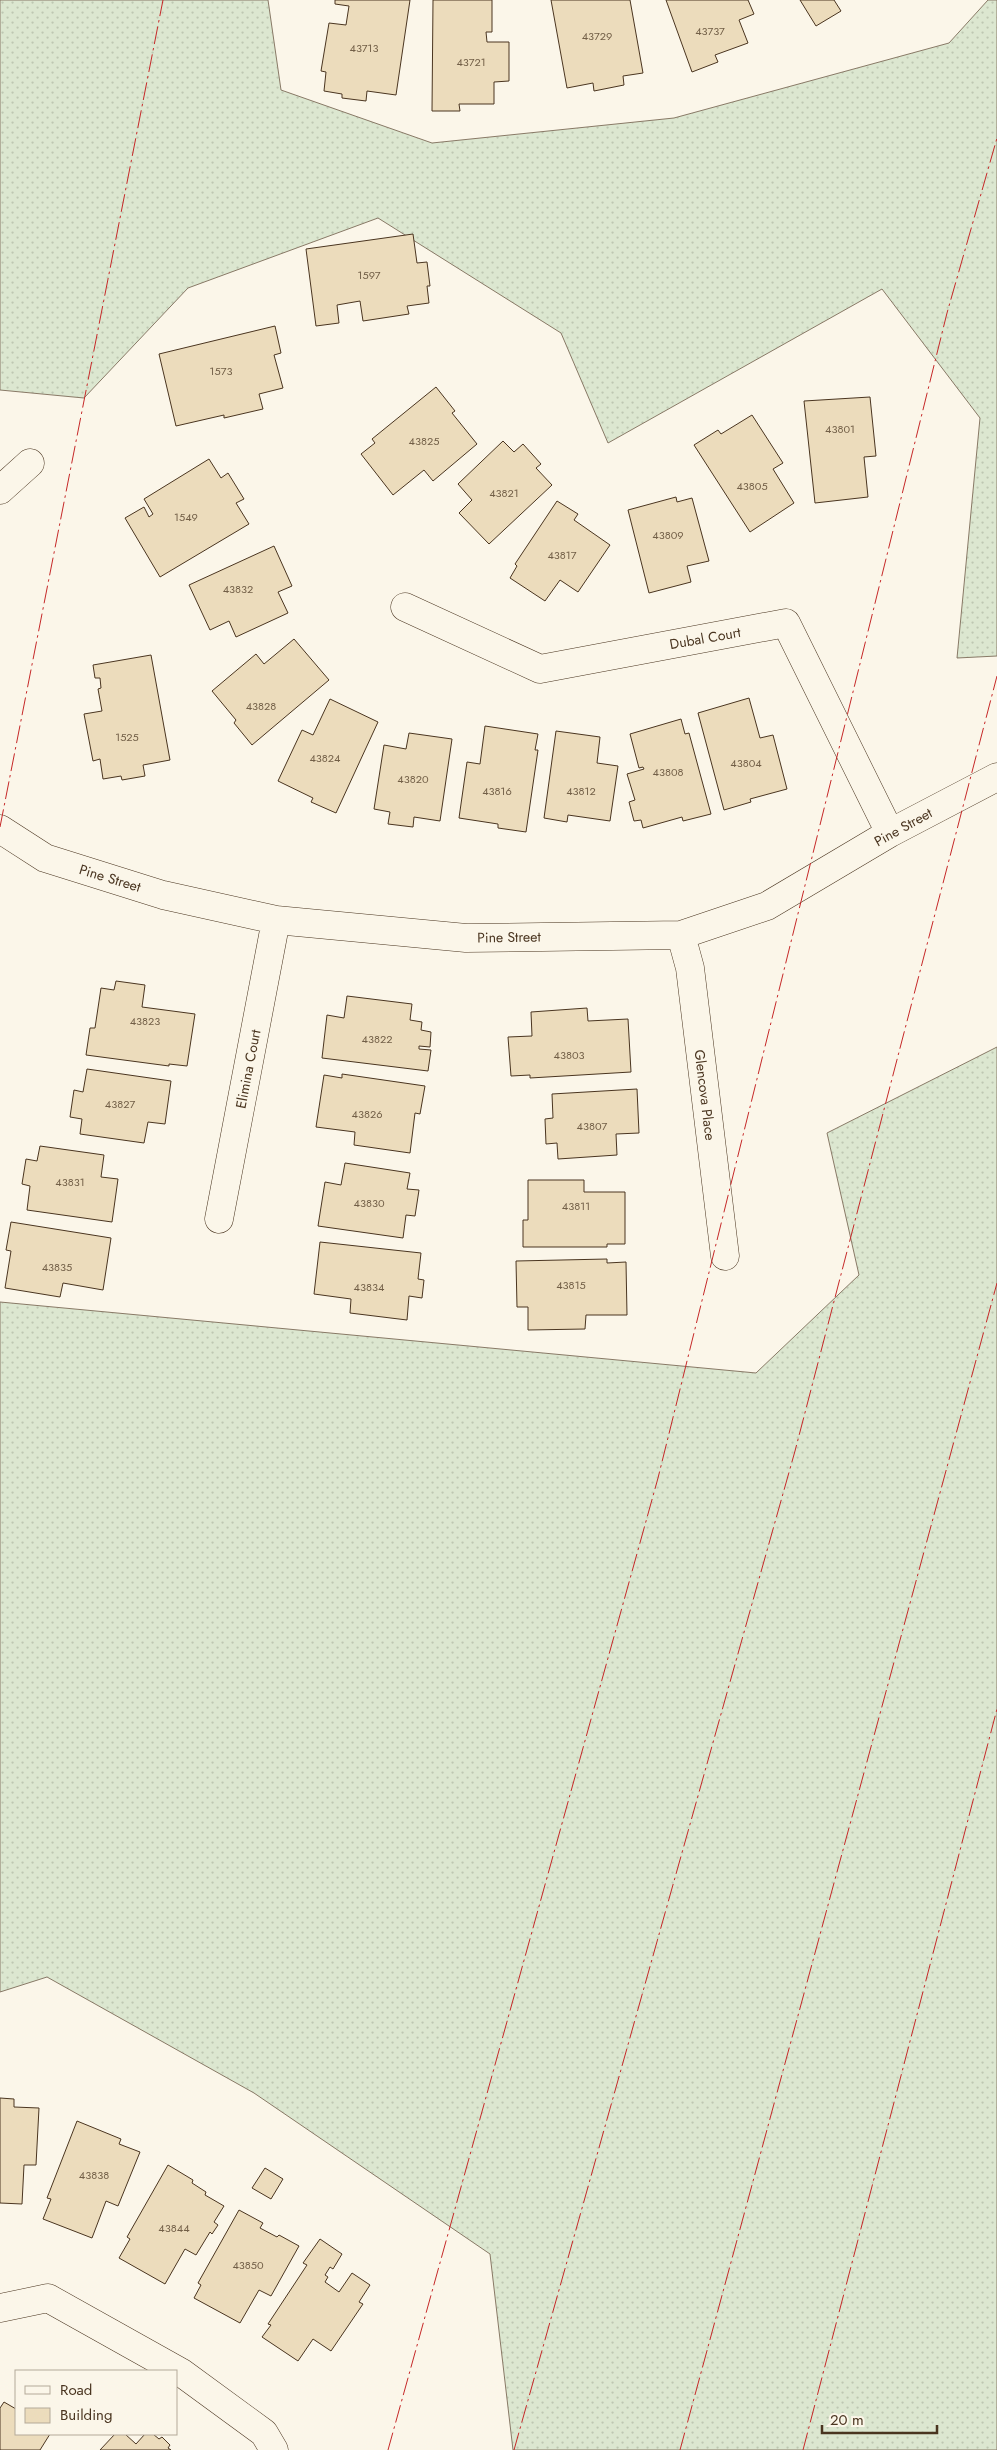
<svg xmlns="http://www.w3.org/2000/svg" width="997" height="2450" viewBox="0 0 997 2450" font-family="Jost,sans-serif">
<defs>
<pattern id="grass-dots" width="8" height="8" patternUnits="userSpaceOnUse" patternTransform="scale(1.25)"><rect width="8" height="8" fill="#dce7d0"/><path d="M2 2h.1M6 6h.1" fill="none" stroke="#bec7b2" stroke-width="1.8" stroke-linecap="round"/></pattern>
</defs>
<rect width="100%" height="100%" fill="#fbf6e9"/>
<path fill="url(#grass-dots)" stroke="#887966" d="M0,0h268l13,90 151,53 242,-25 275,-75 39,-43h9v656l-40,2 23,-240 -98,-129 -274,154 -47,-110 -183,-115 -190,70 -104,110 -84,-8z
M997,1047v1403h-484l-23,-196 -236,-161 -207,-116 -47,15v-690l756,71 103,-98 -32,-142z"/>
<path fill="#ecdcbc" stroke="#4a3520" d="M335,0h75l-14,95 -29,-4 -1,10 -24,-3v-4l-18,-3 2,-19 -5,-1 8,-48 17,2 3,-19 -14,-2z
M433,0h59v32h-6l1,10h22v39l-15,1v22h-35l1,7h-28z
M551,0h79l13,73 -20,3 1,9 -30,6 -1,-8 -26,5z
M666,0h82l6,14 -15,6 9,23 -33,12 3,7 -26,10z
M800,0h34l7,11 -25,15z
M413,234l4,29 10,-1 3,24h-3l2,17 -22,3 2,8 -46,7 -3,-20 -23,4 2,18 -23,3 -10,-77z
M275,326l6,27 -7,2 9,33 -24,6 4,15 -39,9v-3l-48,11 -17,-72z
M436,387l19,24 -3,2 25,31 -44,37 -9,-11 -31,25 -32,-41 14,-11 -3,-4z
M870,397l6,59 -12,1 4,40 -53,6 -11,-102z
M752,415l31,48 -10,6 21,34 -44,29 -56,-87 24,-15 3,4z
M503,441l11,11 9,-8 18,20 -5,4 16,17 -63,59 -30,-31 13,-13 -14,-16z
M209,459l12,19 7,-5 16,26 -8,4 13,21 -89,53 -35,-59 19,-11 5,10 4,-3 -9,-15z
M676,497l1,5 15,-4 17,63 -22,5 4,16 -42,11 -21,-83z
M557,501l21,13 -4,6 36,25 -32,47 -18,-12 -15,21 -35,-23 7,-12 -2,-2z
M274,546l18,40 -14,6 10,21 -52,24 -7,-16 -19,9 -21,-45z
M294,639l35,41 -77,65 -18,-22 2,-3 -24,-29 44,-37 8,10z
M151,655l19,105 -27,5 2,11 -23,4 -1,-4 -18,3 -3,-20 -7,2 -9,-47 18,-3 -4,-22 3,-1 -1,-10h-5l-2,-13z
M749,698l11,40 13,-3 14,54 -37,10 1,3 -27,8 -26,-97z
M330,699l48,23 -42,91 -25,-11 2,-4 -35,-17 24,-51 11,5z
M681,719l4,15 4,-1 22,81 -28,7 -1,-4 -39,11 -2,-8 -7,1 -5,-19 6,-2 -8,-26 17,-5 -1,-2 -4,1 -9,-34z
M485,726l53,8 -3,16h3l-12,82 -28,-4v-4l-39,-6 8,-56 13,2z
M556,731l44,6 -3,26 21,3 -8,55 -42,-6 -1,7 -23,-4z
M409,733l43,6 -12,82 -26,-4 -1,10 -25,-3 2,-12 -16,-3 10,-64 22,4z
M116,981l29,4 -3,22 53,7 -8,52 -18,-2v2l-83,-11 4,-27h5l6,-40 13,2z
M347,996l65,8 -2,16 12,2 -1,8 10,2 -1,15 -11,-1v3l12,1 -3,21 -106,-13 5,-43 17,3z
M587,1008l1,13 40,-2 3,53 -101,6v-3l-19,1 -3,-39 24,-1 -1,-24z
M87,1069l84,12 -6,43 -17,-2 -4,21 -64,-9 2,-15 -12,-2 4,-27 9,2z
M342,1074l83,12 -5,28 -5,-1 -5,40 -56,-8 1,-13 -39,-5 8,-52 18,3z
M637,1089l2,44 -23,1 1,21 -59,4 -1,-16 -11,1 -1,-25 8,-1 -1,-24z
M40,1146l64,9 -3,22 17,2 -6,43 -85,-12 3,-24 -8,-2 4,-25 11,2z
M345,1163l65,10 -3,16 12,1 -4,26 -9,-1 -3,23 -85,-12 7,-44 16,3z
M528,1180h56v12h41v52h-18v3h-84v-27h5z
M11,1222l100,16 -8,52 -40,-7 -3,14 -55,-9 6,-37 -5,-1z
M320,1242l101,11 -3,26 6,1 -2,18 -13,-2 -2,24 -57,-7 1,-14 -37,-5z
M607,1259v4l19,-1 1,53h-41l-1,14 -57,1v-23h-11l-1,-46z
M0,2098l14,1v8l25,1 -3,57h-12l-2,39 -22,-1z
M77,2121l44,18 -2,5 21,8 -22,54 -12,-5 -14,37 -49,-19 8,-20 -4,-1z
M168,2165l25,15 -1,3 14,9 -1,3 19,11 -10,16 4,3 -6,9 -2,-2 -14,23 -11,-6 -20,35 -46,-26 11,-19 -3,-2z
M265,2168l18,11 -12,20 -19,-11z
M239,2210l24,13 -3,5 17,9 2,-2 20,11 -28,50 -12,-6 -19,33 -46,-25 7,-13 -3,-2z
M320,2239l22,15 -9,15 -3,-2 -5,8 3,2 -3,5 14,10 13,-19 18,12 -11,17 4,2 -32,47 -18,-12 -15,22 -36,-24 9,-12 -3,-1 39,-59 -4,-2z
M4,2402l12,7v25h34l-10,16h-40v-42z
M115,2434h10l11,10 9,-10h8l6,5 3,-2 8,8 -2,3 3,2h-71z"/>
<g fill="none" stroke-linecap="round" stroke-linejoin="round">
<defs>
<path id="street" d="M0,490l30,-27
M405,607l135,62 246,-46 104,210
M0,829l45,29 118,37 113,25 190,18 215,-3 86,-29 123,-73 107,-56
M681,935l9,33 35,288
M219,1219l57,-299
M0,2308l48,-10 134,75 82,60 10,17"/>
</defs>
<use href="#street" stroke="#4a3520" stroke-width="29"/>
<use href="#street" stroke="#fbf6e9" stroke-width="28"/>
<path stroke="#c62828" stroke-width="1" stroke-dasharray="18 4 2.5 4" stroke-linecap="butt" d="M0,827l163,-827
M388,2450l270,-972 289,-1165 50,-175
M514,2450l281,-999 202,-775
M680,2450l317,-1167
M803,2450l194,-741"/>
</g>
<g text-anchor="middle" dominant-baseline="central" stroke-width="4" stroke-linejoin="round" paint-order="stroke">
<g font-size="11" fill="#725f47">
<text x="710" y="31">43737</text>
<text x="597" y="36">43729</text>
<text x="364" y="48">43713</text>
<text x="471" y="62">43721</text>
<text x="369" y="275">1597</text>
<text x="221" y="371">1573</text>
<text x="840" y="429">43801</text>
<text x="424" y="441">43825</text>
<text x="752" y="486">43805</text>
<text x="504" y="493">43821</text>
<text x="186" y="517">1549</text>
<text x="668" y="535">43809</text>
<text x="562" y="555">43817</text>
<text x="238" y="589">43832</text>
<text x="261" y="706">43828</text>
<text x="127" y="737">1525</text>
<text x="325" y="758">43824</text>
<text x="746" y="763">43804</text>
<text x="668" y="772">43808</text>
<text x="413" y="779">43820</text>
<text x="497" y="791">43816</text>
<text x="581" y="791">43812</text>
<text x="145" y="1021">43823</text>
<text x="377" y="1039">43822</text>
<text x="569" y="1055">43803</text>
<text x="120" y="1104">43827</text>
<text x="367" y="1114">43826</text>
<text x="592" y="1126">43807</text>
<text x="70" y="1182">43831</text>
<text x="369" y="1203">43830</text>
<text x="576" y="1206">43811</text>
<text x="57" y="1267">43835</text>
<text x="571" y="1285">43815</text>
<text x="369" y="1287">43834</text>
<text x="94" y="2175">43838</text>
<text x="174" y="2228">43844</text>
<text x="248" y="2265">43850</text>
</g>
<g font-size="14" fill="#4a3520" stroke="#fbf6e9">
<text transform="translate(705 638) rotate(-10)">Dubal Court</text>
<text transform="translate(903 827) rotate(-29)">Pine Street</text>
<text transform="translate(110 878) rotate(17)">Pine Street</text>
<text transform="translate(509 937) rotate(-1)">Pine Street</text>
<text transform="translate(248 1069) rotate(-79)">Elimina Court</text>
<text transform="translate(705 1095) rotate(83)">Glencova Place</text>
</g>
</g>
<rect x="15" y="2370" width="162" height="65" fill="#fbf6e9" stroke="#b4a999"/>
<rect x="25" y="2386" width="25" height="8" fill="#fbf6e9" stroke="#b4a999"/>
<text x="60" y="2395" font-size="15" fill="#4a3520">Road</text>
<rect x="25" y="2408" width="25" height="15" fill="#ecdcbc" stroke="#b4a999"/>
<text x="60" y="2420" font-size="15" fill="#4a3520">Building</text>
<path d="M822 2425v8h115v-8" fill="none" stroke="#4a3520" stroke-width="2.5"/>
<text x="830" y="2425" font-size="15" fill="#4a3520" stroke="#fbf6e9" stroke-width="4" paint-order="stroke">20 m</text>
</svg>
